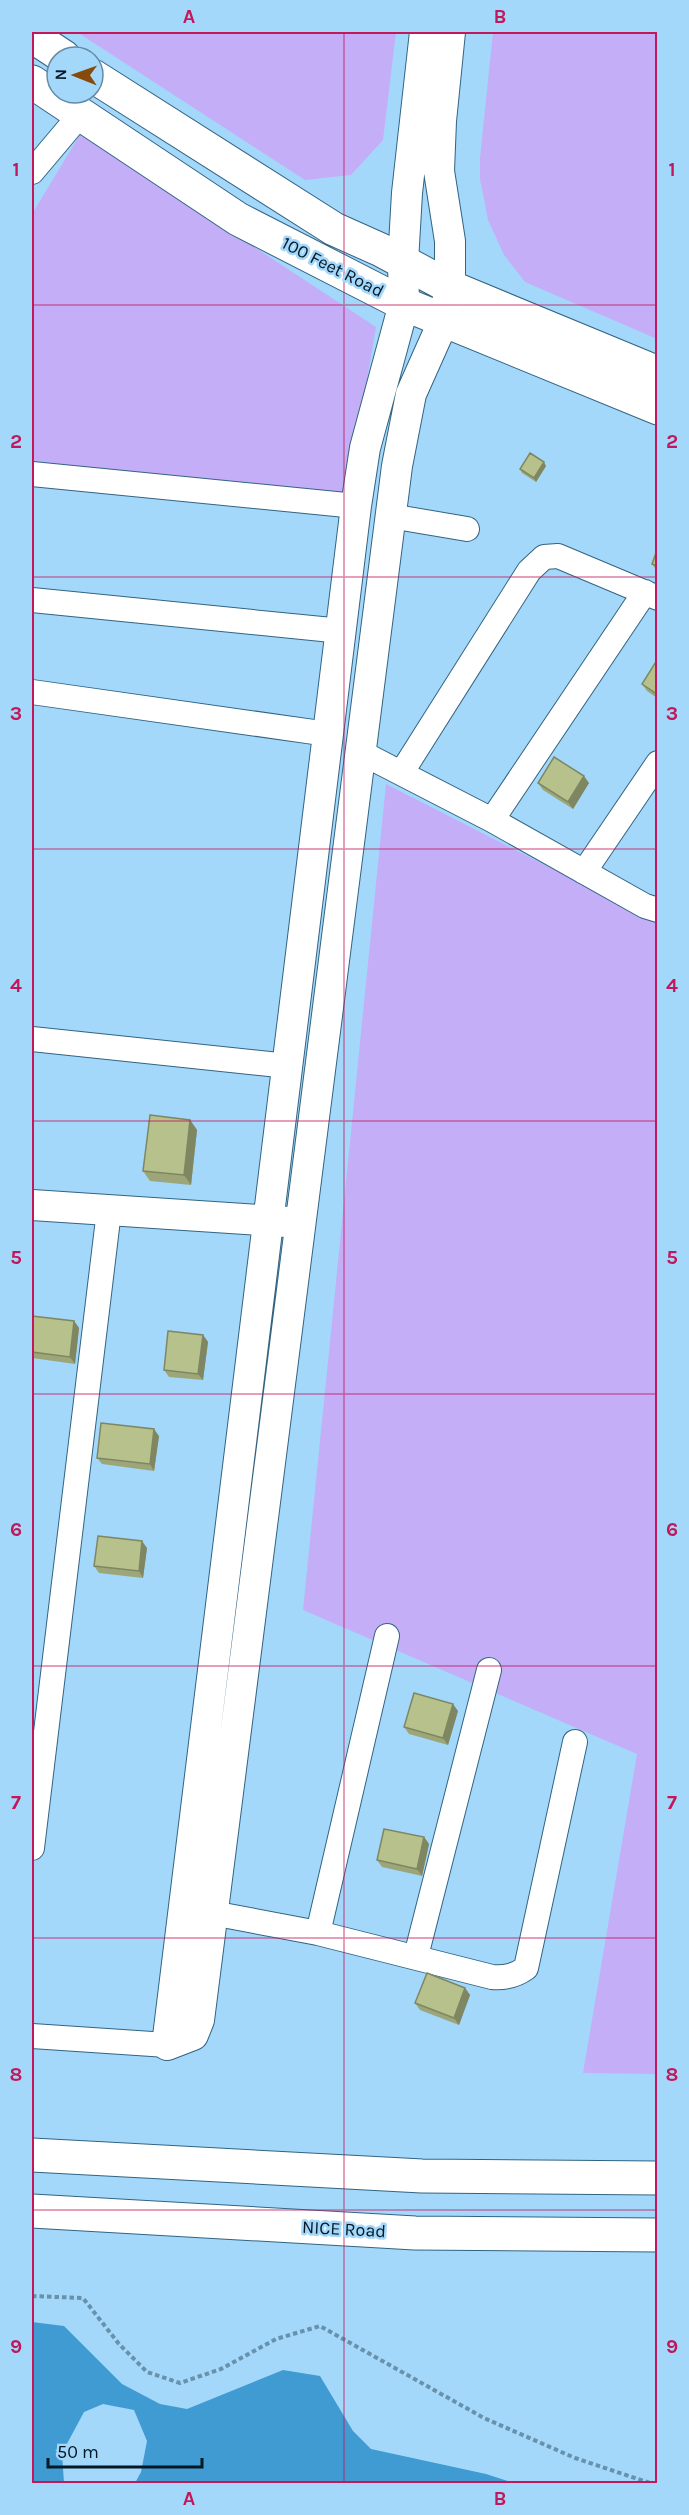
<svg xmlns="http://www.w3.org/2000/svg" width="689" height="2515" viewBox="0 0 689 2515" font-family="Karla,sans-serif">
<rect width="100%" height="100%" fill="#a3d8fb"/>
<path fill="#c4aef7" d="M77,32h319l-13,108 -32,35 -46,5z
M493,32h164v307l-132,-57 -21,-27 -16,-35 -8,-41v-21z
M81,133l295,194 -29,170 -315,-35v-248z
M386,784l271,138v1152l-74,-1 54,-319 -334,-144z"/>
<path fill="#3f9bd1" d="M32,2322l32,4 58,58 38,20 27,5 96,-39 37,6 33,55 18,18 115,25 28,9h-379l6,-11 6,-31 -13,-31 -31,-6 -19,8 -22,41 2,30h-32z"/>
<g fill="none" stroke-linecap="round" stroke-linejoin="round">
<defs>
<path id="minor" d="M32,172l48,-57
M32,474l324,32
M390,516l77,13
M32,600l310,31
M32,692l296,42
M360,752l132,68 153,86 13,4
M402,772l127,-201 15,-14 14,-1 100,42
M492,820l153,-228
M584,872l74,-109
M32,1039l256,27
M32,1848l77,-637
M212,1913l106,20 174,44c13,1 23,-1 34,-9l49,-226
M318,1933l69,-297
M416,1956l73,-286
M32,2036l135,9"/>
<path id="tertiary" d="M425,32l-18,161 -4,69 1,42 -39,144 -9,58 -189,1539 26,-10 6,-15 198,-1554 14,-72 33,-74 6,-33v-46l-11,-70 2,-50 9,-89
M32,1205l257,17"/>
<path id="secondary" d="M32,36l32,21
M93,76l241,153 47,21 69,37 208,86
M32,82l206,137 166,85 254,104"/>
<path id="motorway" d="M32,2155l390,21 236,2
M32,2211l383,22 243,2"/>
</defs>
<use href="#minor" stroke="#326482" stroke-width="26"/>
<use href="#tertiary" stroke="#326482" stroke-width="32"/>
<use href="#secondary" stroke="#326482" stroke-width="35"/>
<use href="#motorway" stroke="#326482" stroke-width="35"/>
<path stroke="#6891ac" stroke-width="4" stroke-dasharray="4.5 3" stroke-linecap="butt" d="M32,2296l51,2 36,46 28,28 33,11 41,-14 55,-30 44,-13 164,92 91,40 78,26"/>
<use href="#minor" stroke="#fff" stroke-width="24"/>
<use href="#tertiary" stroke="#fff" stroke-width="30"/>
<use href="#secondary" stroke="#fff" stroke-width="33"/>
<use href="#motorway" stroke="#fff" stroke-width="33"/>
</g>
<path fill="#9da678" d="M546,466l-10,16 -14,-9 -2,-4z
M657,550v21l-5,-7z
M657,660v38l-10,-7 -5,-7z
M538,783h51l-16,26 -30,-19z
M190,1120l7,10 -6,55 -41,-4 -7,-10z
M32,1316l42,5 5,7 -4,36 -43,-6z
M203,1335l5,7 -5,38 -34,-3 -5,-7z
M159,1436l-5,35 -52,-7 -5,-6z
M147,1548l-4,30 -44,-5 -5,-7z
M458,1711l-10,34 -39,-11 -5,-7z
M424,1837l5,7 -7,32 -40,-9 -5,-7z
M465,1988l5,7 -11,30 -39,-15 -5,-7z"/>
<path fill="#7f8762" d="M544,462l2,4 -10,16 -2,-4z
M584,776l5,7 -16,26 -5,-7z
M190,1120l7,10 -6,55 -7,-10z
M74,1321l5,7 -4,36 -5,-7z
M203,1335l5,7 -5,38 -5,-6z
M154,1429l5,7 -5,35 -4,-7z
M142,1541l5,7 -4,30 -4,-7z
M453,1704l5,7 -10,34 -5,-7z
M424,1837l5,7 -7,32 -5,-7z
M465,1988l5,7 -11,30 -5,-7z"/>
<path fill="#b6c18c" stroke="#7f8762" stroke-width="1.5" d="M530,453l14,9 -10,16 -14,-9z
M657,550v16l-5,-2z
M657,660v34l-15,-10z
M554,757l30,19 -16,26 -30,-19z
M150,1115l40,5 -6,55 -41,-4z
M32,1316l42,5 -4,36 -38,-5z
M168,1331l35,4 -5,39 -34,-4z
M101,1423l53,6 -4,35 -53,-6z
M98,1536l44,5 -3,30 -45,-5z
M414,1693l39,11 -10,34 -39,-11z
M384,1829l40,8 -7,32 -40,-9z
M427,1973l38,15 -11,30 -39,-15z"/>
<path fill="none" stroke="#c2185b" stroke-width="1.5" stroke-opacity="0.55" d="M344,32v2452M32,305h626M32,577h626M32,849h626M32,1121h626M32,1394h626M32,1666h626M32,1938h626M32,2210h626"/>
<g text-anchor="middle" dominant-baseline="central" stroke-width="5" stroke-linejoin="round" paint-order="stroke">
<g font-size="18" fill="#041825" stroke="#a3d8fb">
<text transform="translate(333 267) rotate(27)">100 Feet Road</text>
<text transform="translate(344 2229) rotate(3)">NICE Road</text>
</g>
</g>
<rect width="689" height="2515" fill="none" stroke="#a3d8fb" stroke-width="66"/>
<g transform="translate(75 75) rotate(271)"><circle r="28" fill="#a3d8fb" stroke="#638ba5" stroke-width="1.5"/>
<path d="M0-4.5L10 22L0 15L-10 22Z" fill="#874a0b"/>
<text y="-9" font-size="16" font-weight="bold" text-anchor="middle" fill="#041825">N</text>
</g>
<path d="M48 2458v9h154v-9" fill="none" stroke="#041825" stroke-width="3"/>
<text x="57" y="2458" font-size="18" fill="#041825" stroke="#a3d8fb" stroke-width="4.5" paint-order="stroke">50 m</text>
<rect x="33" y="33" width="623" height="2449" fill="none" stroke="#c2185b" stroke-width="2"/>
<g font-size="20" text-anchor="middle" font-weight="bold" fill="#c2185b">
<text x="189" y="23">A</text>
<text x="500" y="23">B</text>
<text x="16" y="176">1</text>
<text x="672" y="176">1</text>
<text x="16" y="448">2</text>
<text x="672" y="448">2</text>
<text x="16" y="720">3</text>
<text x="672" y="720">3</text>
<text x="16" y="992">4</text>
<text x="672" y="992">4</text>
<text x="16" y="1264">5</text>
<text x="672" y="1264">5</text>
<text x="16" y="1536">6</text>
<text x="672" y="1536">6</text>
<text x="16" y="1809">7</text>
<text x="672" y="1809">7</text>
<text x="16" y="2081">8</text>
<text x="672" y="2081">8</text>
<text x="16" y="2353">9</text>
<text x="672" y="2353">9</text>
<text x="189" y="2505">A</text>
<text x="500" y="2505">B</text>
</g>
</svg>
